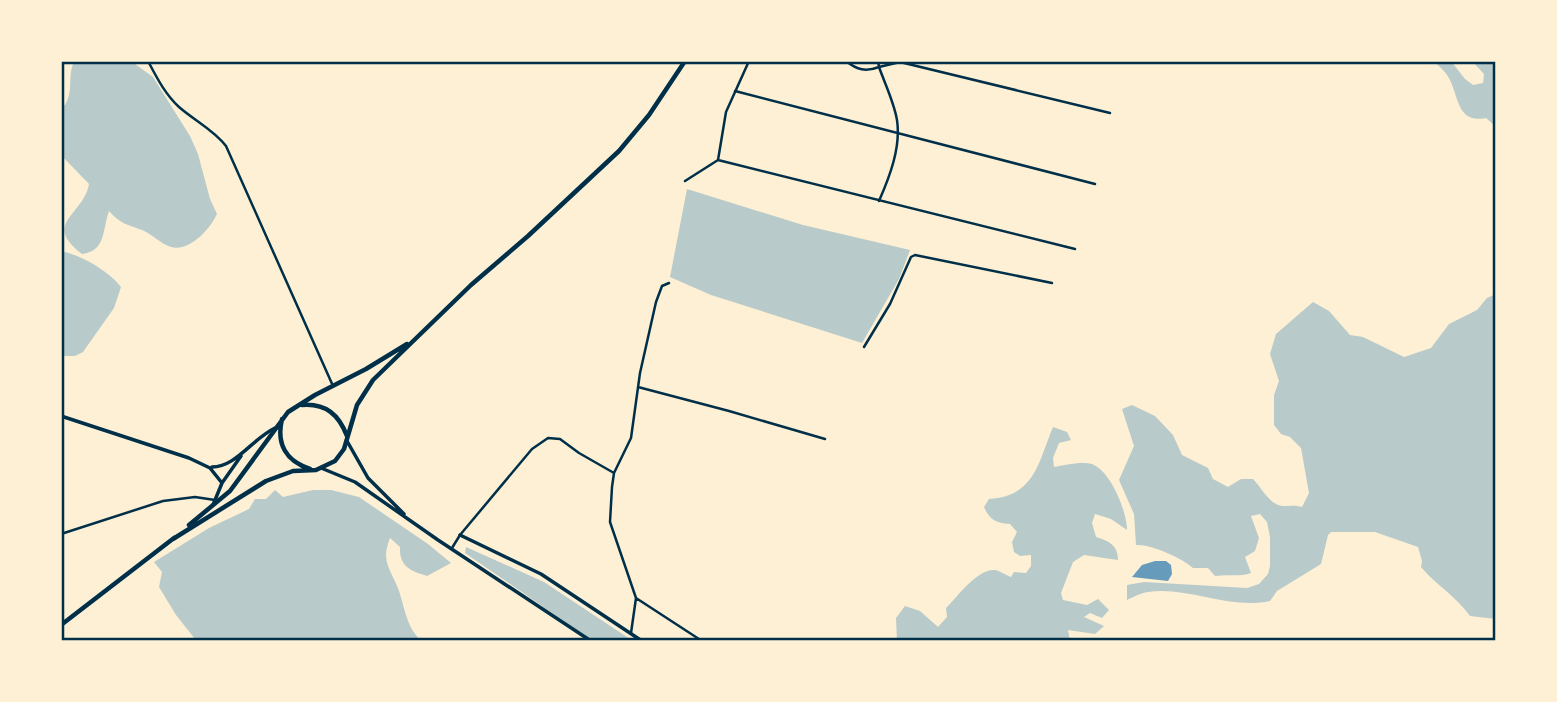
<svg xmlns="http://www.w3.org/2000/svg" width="1557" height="702" viewBox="0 0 1557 702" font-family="'Varela Round',sans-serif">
<rect width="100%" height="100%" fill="#fdf0d5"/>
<path fill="#b9caca" d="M74,61l61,3 18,13 37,59 8,18 12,45 7,15c-7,15 -27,38 -46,33 -10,-3 -19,-13 -29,-17 -14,-5 -23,-7 -33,-19 -7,20 -3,40 -27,43 -41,-31 2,-39 7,-70l-28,-29v-50h4c9,-15 2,-27 9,-44z
M1433,61h18l14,18 8,6 10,-2 1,-9 -12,-13h24v66l-10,-9c-29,6 -27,-21 -37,-40 -4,-7 -10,-12 -16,-17z
M687,189l116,36 107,25 -11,29 -37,64 -151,-48 -41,-18z
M61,251c20,4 48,20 60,36l-7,21 -31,44 -8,4h-10l-4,-3z
M1496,294v325l-26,-3c-14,-20 -34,-31 -49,-49l1,-6 -4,-14 -43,-15h-44l-3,3 -7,29 -44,27 -7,10c-41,9 -82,-15 -122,-9 -7,1 -15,5 -21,8v-15l17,-3 103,6 12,-4 9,-10 2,-8v-29l-3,-15 -7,-8 -9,2 8,22 -4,13 -10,6 6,16c-11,4 -24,1 -36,3l-7,-8h-15c-11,-10 -42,-24 -57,-23l-2,-31 -15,-34 15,-34 -12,-37 10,-4 23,11 18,19 9,20 26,13 5,11 15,8 13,-8h12c9,9 17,27 31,27 7,0 11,-1 18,1l7,-14 -8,-45 -11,-11 -9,-3 -7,-9v-30l5,-14 -9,-27 6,-20 37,-32 16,9 21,24 13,2 41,20 27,-9 18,-24 28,-14 10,-12z
M1053,427l14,5 4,8 -12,3 -6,15 1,9c10,-2 27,-6 38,-3 19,7 35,48 35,66l-16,-11 -16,-5 -3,9 4,14c13,4 22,8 22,23l-34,-5 -11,7 -12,31 2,7 24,5 11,-6 11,11 -7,8 -12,-5 -6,4 20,9 -9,8 -27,-4 2,11h-173l-1,-23 9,-12 15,5 18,16 9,-10 -1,-9c11,-11 32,-40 49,-38 5,1 11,5 16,7l3,-5 12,1 5,-7v-11l-11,1 -6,-4 -2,-10 5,-10 -7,-8c-14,-1 -20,-4 -26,-17l5,-8c46,-3 49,-36 64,-72z
M275,490l8,7 30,-7h18l28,7 69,47 23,19 -24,13c-17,-5 -28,-10 -27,-29l-10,-9c-2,5 -4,12 -4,17 0,12 9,24 13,36 6,18 8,38 23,50h-229l2,-2 -19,-24 -17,-28 3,-15 -8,-10 55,-34 40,-19 6,-10h11z
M466,547l78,35 89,59h-40l-128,-88z"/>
<path fill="#669bbc" d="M1155,561h11l5,4 1,9 -4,7 -36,-4 10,-12z"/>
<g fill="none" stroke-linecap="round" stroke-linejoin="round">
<path stroke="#003049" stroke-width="2.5" d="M148,61c9,17 17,33 31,46 16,14 35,23 47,39l107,240
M846,61c11,9 20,11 33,6 6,17 15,35 18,53 4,27 -7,56 -18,81
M878,61l1,6 21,-5 210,51
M735,91l360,93
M718,160l357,89
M685,181l33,-21 8,-48 23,-51
M864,347l26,-43 21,-47 4,-2 137,28
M638,387l91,24 96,28
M61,534l102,-33 32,-4 20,3
M452,548l8,-13 72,-86 16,-11 12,1 19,14 35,20
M636,598l66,43
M631,633l5,-35 -26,-76 2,-35 2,-14 17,-35 9,-65 16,-71 6,-16 7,-3"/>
<path stroke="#003049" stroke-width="3.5" d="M61,416l128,42 21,10 12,15 -9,22
M212,467c24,0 40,-28 63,-39
M222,483l19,-27
M460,535l81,39 101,67"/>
<path stroke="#003049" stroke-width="3.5" d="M347,441l21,37 36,36
M321,468l34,14 83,58 153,101"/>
<path stroke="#003049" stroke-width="4.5" d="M302,405c24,-2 37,10 45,31
M282,419c-6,25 4,42 28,50
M189,525l41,-34 58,-79 27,-17 51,-26 41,-25
M173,539l93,-58 27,-10 23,-1 19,-9 9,-12 13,-44 16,-25 98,-95 57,-49 91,-85 30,-36 36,-54
M61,625l113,-87"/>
</g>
<rect width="1557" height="702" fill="none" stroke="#fdf0d5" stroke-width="126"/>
<rect x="63" y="63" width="1431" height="576" fill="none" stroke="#003049" stroke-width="2.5"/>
</svg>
